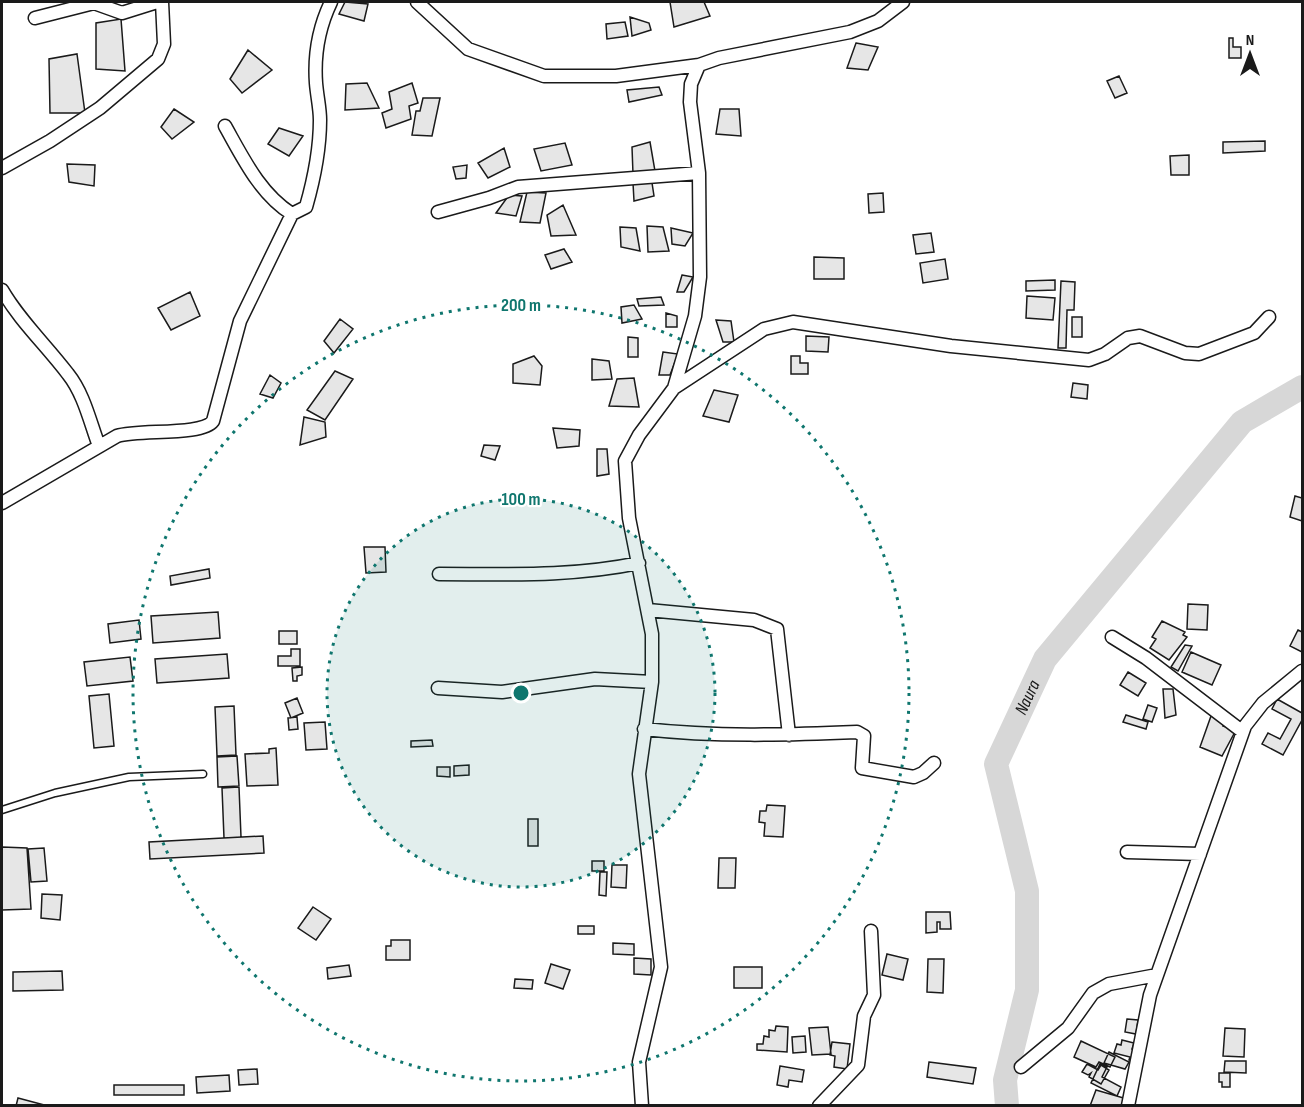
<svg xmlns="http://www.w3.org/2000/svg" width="1304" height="1107" viewBox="0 0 1304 1107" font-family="'Sofia Sans Condensed',sans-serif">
<rect width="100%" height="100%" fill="#fff"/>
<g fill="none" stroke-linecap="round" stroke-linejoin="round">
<path stroke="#d7d7d7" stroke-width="24" id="s1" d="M1007,1106l-2,-26 22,-90v-99l-31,-127 49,-105 197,-237 60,-35"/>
</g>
<path fill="#e6e6e6" stroke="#1a1a1a" stroke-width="1.5" d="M345,2l23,2 -4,17 -25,-7z
M670,2h34l6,14 -36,11z
M630,17l19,6 2,7 -19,6z
M121,19l4,52 -29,-2v-46z
M625,22l3,14 -21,3 -1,-15z
M1229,38h4v9h8v11h-12z
M856,43l22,4 -10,23 -21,-2z
M248,50l24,20 -30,23 -12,-14z
M77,54l8,59h-35l-1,-54z
M1119,76l8,17 -12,5 -8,-17z
M367,83l12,25 -34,2 1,-26z
M412,83l6,20 -9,3 2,13 -25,9 -4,-15 10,-4 -3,-17z
M659,87l3,8 -33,7 -2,-12z
M423,98h17l-8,38 -20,-1 4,-24h4z
M174,109l20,13 -22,17 -11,-12z
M720,109h19l2,27 -25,-2z
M279,128l24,8 -14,20 -21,-12z
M1265,141v10l-42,2v-11z
M650,142l5,29 -22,3 -1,-27z
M565,143l7,22 -31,6 -7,-22z
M504,148l6,19 -22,11 -10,-15z
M1189,155v20h-18l-1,-19z
M67,164l28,1 -1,21 -25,-4z
M467,165l-1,13 -10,1 -3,-12z
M633,183h19l2,13 -20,5z
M527,192l19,1 -6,30 -20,-1z
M883,193l1,19 -15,1 -1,-19z
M509,195l13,1 -6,20 -20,-3z
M563,205l13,30 -25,1 -4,-21z
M647,226l16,1 6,24 -21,1z
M620,227l16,1 4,23 -19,-4z
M671,228l22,5 -8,13 -13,-2z
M931,233l3,19 -18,2 -3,-19z
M564,249l8,13 -21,7 -6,-14z
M814,257l30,1v21h-30z
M945,259l3,20 -25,4 -3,-20z
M682,275l11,2 -9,15h-7z
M1055,280v10l-29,1v-10z
M1061,281l14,1 -1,28h-7l-1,38h-8z
M190,292l10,24 -29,14 -13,-22z
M1027,296l28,2 -2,22 -27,-2z
M661,297l3,8 -25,1 -2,-7z
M634,305l8,14 -20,4 -1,-16z
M666,313l11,3v11h-11z
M1072,317h10v20h-10z
M340,319l13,10 -19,24 -10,-12z
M716,320l15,1 3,21h-11z
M806,336l23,1 -1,15 -22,-1z
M628,337l10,1v19h-10z
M663,352l15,2 -8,21h-11z
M534,356l8,10 -2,19 -27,-2v-19z
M791,356h9v7h8v11h-17z
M592,359l17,2 3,18 -20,1z
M335,371l18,8 -28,41 -18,-10z
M270,375l11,8 -8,15 -13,-4z
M634,378l5,29 -30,-1 8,-27z
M1073,383l15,2 -1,14 -16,-2z
M714,390l24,5 -9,27 -26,-6z
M304,417l21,5 1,15 -26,8z
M553,428l27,2 -1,16 -22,2z
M484,445l16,1 -5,14 -14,-4z
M597,449h10l2,25 -12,2z
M1295,496l7,2v23l-12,-4z
M364,547h21l1,25 -20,1z
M209,569l1,9 -39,7 -1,-9z
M1188,604l20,1 -1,25 -20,-1z
M218,612l2,26 -67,5 -2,-27z
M139,620l2,19 -31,4 -2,-19z
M1162,621l23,11 -2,3 4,2 -18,23 -19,-12 6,-9 -4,-2z
M1298,630l4,2v20l-12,-6z
M279,631h18v13h-18z
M1185,645l7,1 -14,25 -7,-4z
M291,649h9v17h-22v-10h13z
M1191,652l30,13 -9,20 -30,-13z
M227,654l2,24 -72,5 -2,-24z
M130,657l3,24 -46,5 -3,-24z
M302,667v8l-5,1v5h-4l-1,-13z
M1128,672l18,11 -8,13 -18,-11z
M1163,689h10l3,26 -11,3z
M109,694l5,52 -20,2 -5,-52z
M297,698l6,15 -12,5 -6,-15z
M1277,699l25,14v7l-19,35 -21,-11 6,-11 12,6 11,-20 -19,-10z
M1148,705l9,3 -5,14 -9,-3z
M234,706l2,49 -19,1 -2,-49z
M1126,715l22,7 -2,7 -23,-7z
M1211,716l14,5 -2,5 13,4 -14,26 -22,-9z
M297,717l1,12 -9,1 -1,-12z
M325,722l2,27 -21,1 -2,-27z
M432,740l1,6 -22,1v-6z
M276,748l2,37 -31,1 -2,-32 24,-1v-4z
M237,756l2,30 -21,1 -1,-30z
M469,765v10l-15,1v-10z
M437,767h13v10l-13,-1z
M239,787l2,50 -17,1 -2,-50z
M767,805l18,1 -2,31 -19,-1 1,-13 -6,-1 1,-11h6z
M528,819h10v27h-10z
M263,836l1,17 -114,6 -1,-17z
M2,847l25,1 4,61 -29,1z
M44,848l3,33 -16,1 -3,-33z
M719,858h17l-1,30h-17z
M592,861h12v10h-12z
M612,865h15l-1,23 -15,-1z
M600,872h7l-1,24 -7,-1z
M42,894l20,1 -2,25 -19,-2z
M313,907l18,12 -15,21 -18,-12z
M926,912h24l1,17h-11v-7h-3v10l-11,1z
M578,926h16v8h-16z
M391,940h19v20h-24v-14h5z
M613,943l21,1v11l-21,-1z
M887,954l21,5 -5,21 -21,-5z
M634,958l17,1v16l-17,-1z
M928,959h16l-1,34 -16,-1z
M551,964l19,6 -7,19 -18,-6z
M349,965l2,11 -23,3 -1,-11z
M734,967h28v21h-28z
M62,971l1,19 -50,1v-19z
M515,979l18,1 -1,9 -18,-1z
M1127,1019l11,1 -2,14 -11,-2z
M776,1026l12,1 -1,25 -30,-2v-6h6l1,-8 5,1v-7l6,1z
M828,1027l3,27 -19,1 -3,-27z
M1225,1028l20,1 -1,28 -21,-1z
M805,1036l1,16 -13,1 -1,-16z
M1122,1040l12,3 -2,6 5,2 -3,10 -5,-1 1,-3 -16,-4 3,-9 4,1z
M1081,1041l34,16 -5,10 -11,-5 -3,5 -22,-10z
M832,1042l18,2 -3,25 -13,-2 1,-11 -5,-1z
M1109,1052l20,10 -4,7 -21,-6z
M1225,1061h21v12l-22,-1z
M929,1062l47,6 -3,16 -46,-7z
M1087,1064l11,6 3,-5 8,5 -8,14 -12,-7 2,-4 -3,2 -6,-3z
M1100,1064l7,3 -5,10 19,10 -4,9 -26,-13z
M780,1066l24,4 -2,12 -13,-2 -1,7 -11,-2z
M257,1069l1,15 -19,1 -1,-15z
M1219,1073h11v14h-8v-5h-3z
M229,1075l1,16 -33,2 -1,-16z
M114,1085h70v10h-70z
M1096,1090l31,9 -2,7h-35z
M18,1098l30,8h-32z"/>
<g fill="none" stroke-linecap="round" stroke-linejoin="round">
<defs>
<path id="service" d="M2,810l53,-17 74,-16 74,-3"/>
<path id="minor" d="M417,2l51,47 76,27h72l83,-11
M35,18l59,-15 28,10 35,-11
M225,126c18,32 35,68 67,88
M2,168l48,-27 50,-33 58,-49 6,-15 -2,-42
M438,212l51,-14 29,-11 181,-14
M2,290c18,31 44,55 66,84 16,20 22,48 31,72
M674,388l90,-59 29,-7 158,24 138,14 16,-6 23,-16 12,-2 45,17 14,1 55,-21 15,-16
M2,503l115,-67c22,-7 85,0 96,-15l27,-100 52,-107 14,-7c8,-28 14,-57 14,-87 0,-12 -3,-24 -4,-37 -2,-28 3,-56 15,-81
M439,574c67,0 133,3 200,-11
M648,610l106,10 23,9 12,106
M1112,637l34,21 97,74
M438,688l64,4 93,-13 57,3
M644,729c71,8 142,6 213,3l7,4 -2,32 52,9 9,-4 11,-10
M1127,852l73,2
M1021,1067l47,-39 25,-35 16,-9 48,-9
M642,1106l-3,-44 22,-95 -22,-193 13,-92v-48l-23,-116 -4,-57 14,-26 35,-47 21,-72 5,-39 -1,-104 -9,-71 1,-18 8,-19 20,-7 131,-26 28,-11 25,-19
M819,1106l39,-41 6,-49 10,-21 -3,-64
M1128,1106l22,-111 95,-269 18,-23 39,-32"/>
</defs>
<use href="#service" stroke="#1a1a1a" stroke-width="9"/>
<use href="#minor" stroke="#1a1a1a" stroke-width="15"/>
<use href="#service" stroke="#fff" stroke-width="6"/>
<use href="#minor" stroke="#fff" stroke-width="12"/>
</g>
<circle cx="521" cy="693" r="194" fill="#0f766e" fill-opacity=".12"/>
<g fill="none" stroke="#0f766e" stroke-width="3" stroke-dasharray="3 6">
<circle cx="521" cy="693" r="194"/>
<circle cx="521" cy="693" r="388"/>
</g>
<g text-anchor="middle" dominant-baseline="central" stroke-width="4.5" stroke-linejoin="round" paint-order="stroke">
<g font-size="18" font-style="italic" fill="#1a1a1a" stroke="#fff">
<text stroke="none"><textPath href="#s1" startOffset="422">Naura</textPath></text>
</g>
</g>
<circle cx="521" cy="693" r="9" fill="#0f766e" stroke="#fff" stroke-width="3"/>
<g font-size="18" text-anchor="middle" font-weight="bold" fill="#0f766e" stroke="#fff" stroke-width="4.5" stroke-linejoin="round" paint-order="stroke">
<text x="521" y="311">200 m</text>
<text x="521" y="505">100 m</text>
</g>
<rect width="1304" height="1107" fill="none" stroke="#1a1a1a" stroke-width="6"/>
<g transform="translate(1250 54)" stroke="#ffffff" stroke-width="4.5" paint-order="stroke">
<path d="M0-4.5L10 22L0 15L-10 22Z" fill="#1a1a1a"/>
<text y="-9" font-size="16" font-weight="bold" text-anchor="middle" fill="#1a1a1a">N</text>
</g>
</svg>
